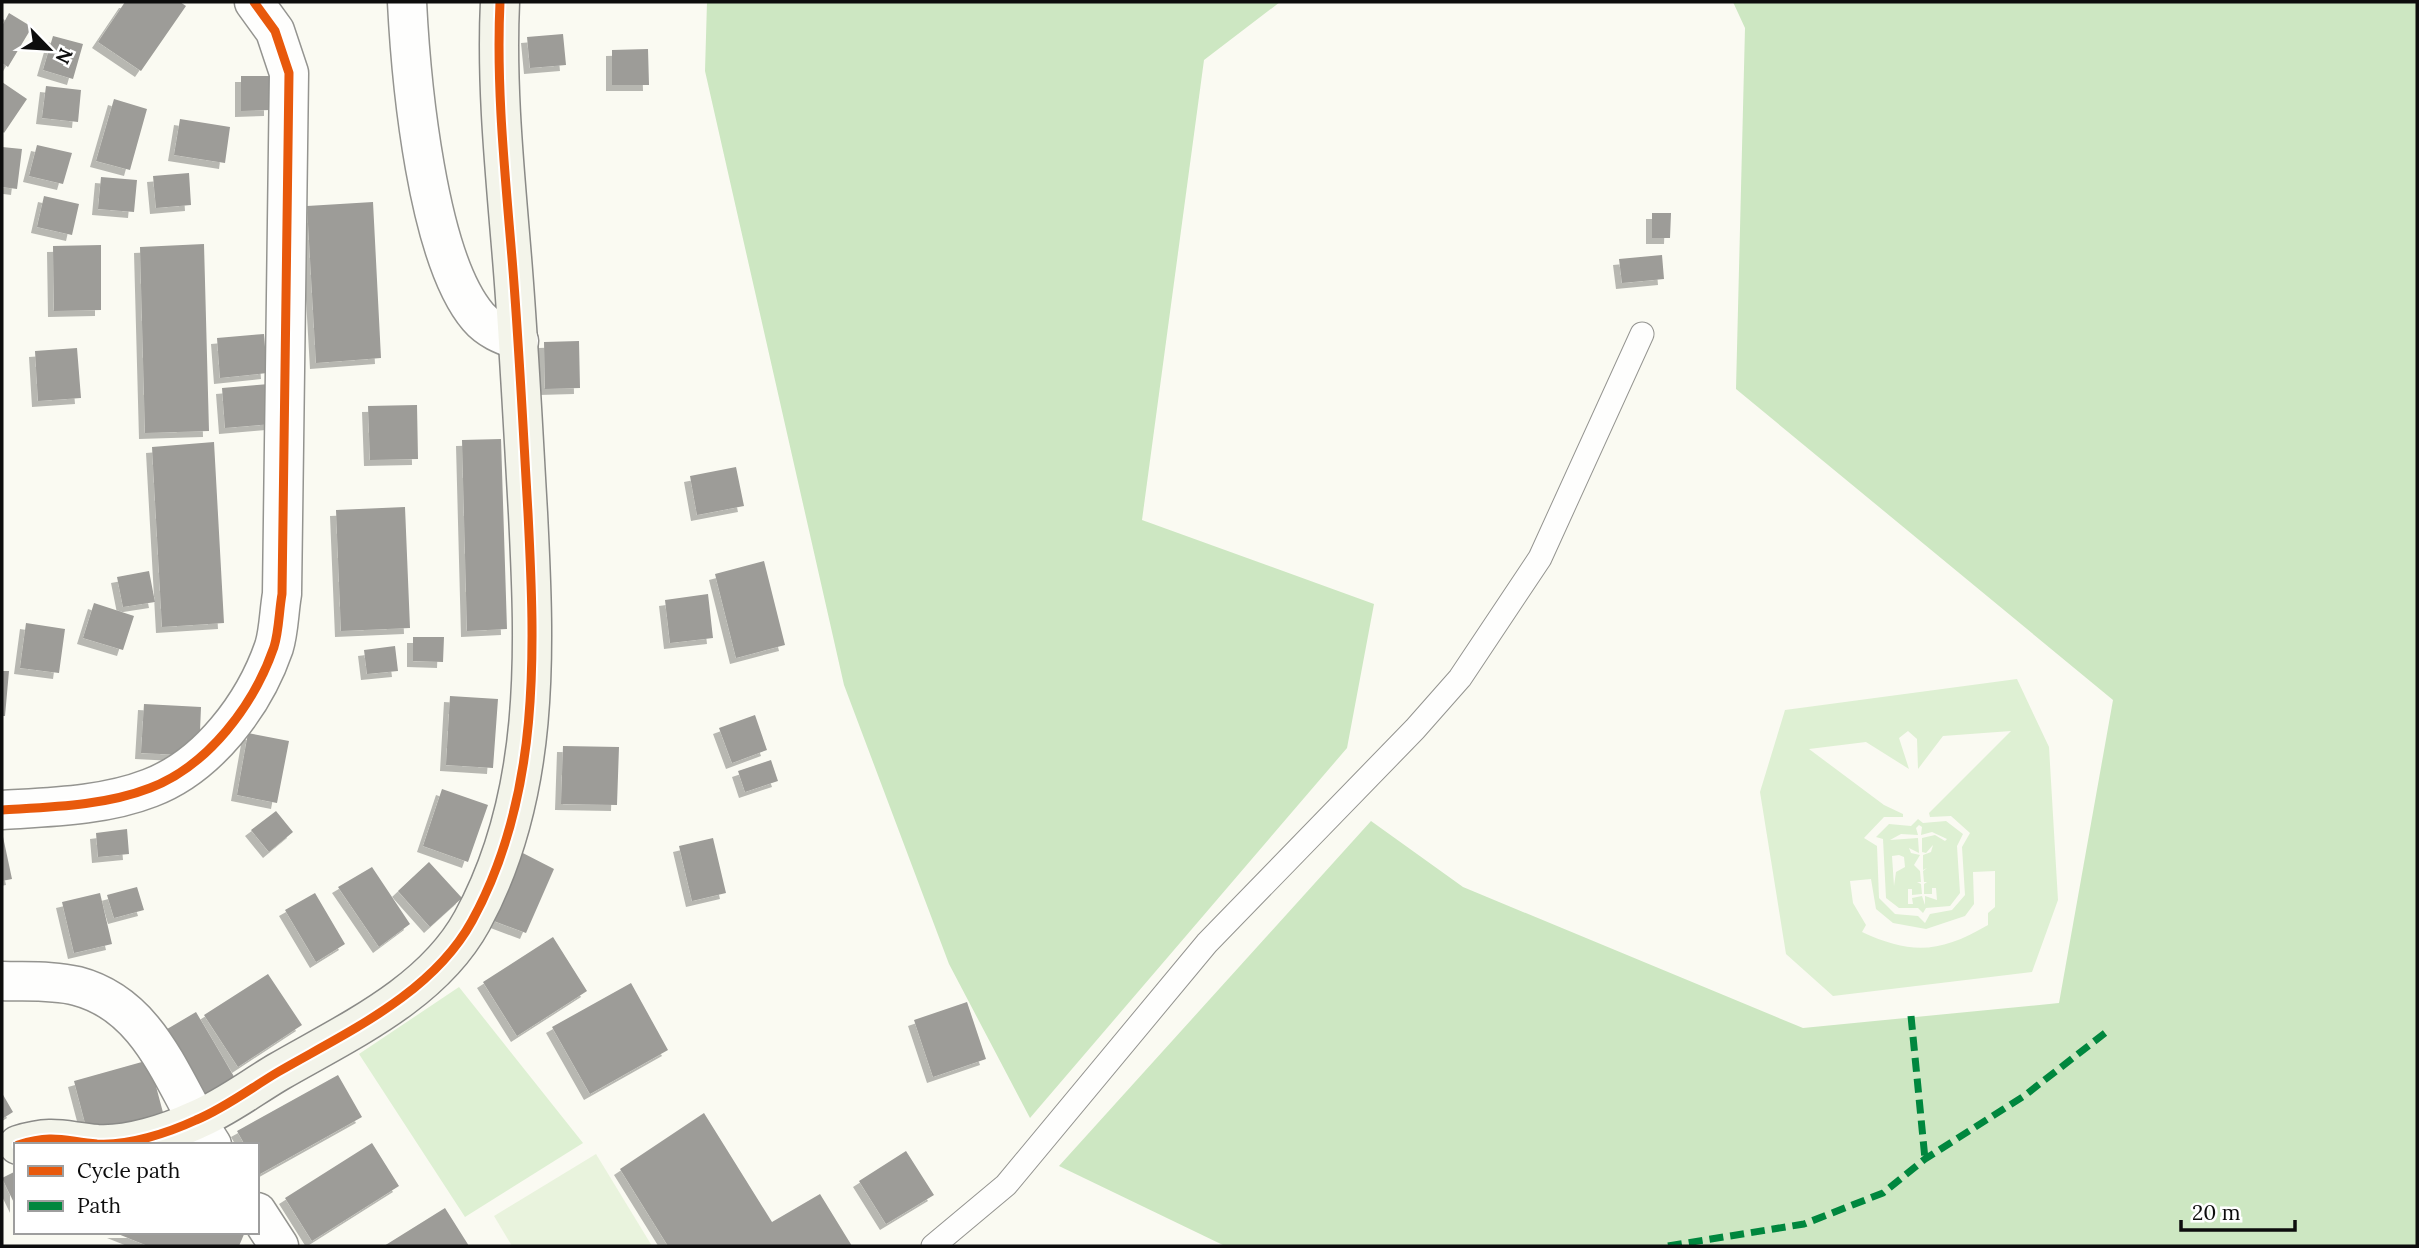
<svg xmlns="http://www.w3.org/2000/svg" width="2419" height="1248" viewBox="0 0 2419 1248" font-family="Lora,serif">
<defs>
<filter id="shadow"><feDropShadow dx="-6" dy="6" stdDeviation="0" flood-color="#0004"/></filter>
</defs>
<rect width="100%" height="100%" fill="#fafaf2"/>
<path fill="#def0d3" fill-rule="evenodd" d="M2017,679l32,68 9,153 -26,72 -199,24 -47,-42 -26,-162 25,-82zM1908,731l9,8 1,30 25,-33 68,-5 -82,82 1,4 21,-1 19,17 -8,14 3,48 -13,15 -22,4 -5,9 -7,-7 -23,-2 -16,-16 -2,-52 -13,-8 20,-21h19v-3l-19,-9 -75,-56 57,-7 43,27 -10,-31zM1995,871v36l-7,6v12c-48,28 -76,30 -126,7l4,-7 -13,-22 -3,-22 21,-2 5,30 17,14 33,6 39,-13 9,-12 -1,-32z
M1918,819l5,4 23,-2 17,13 -6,12 3,47 -10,13 -24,2 -3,5 -5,-5h-19l-13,-10 -3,-59 -7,-2 13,-13 22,2zM1919,825l3,2 -1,8 11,-3 15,7 -2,2 -10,-6 -13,3v14l4,1 7,-8 -2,7 -8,3v15l4,-2 -4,3 1,11h3l-3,2v10h8v-6h4l1,12 -12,-4v9l-3,-9 -10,2 1,6h-5v-15h4v6l10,-1 -1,-10 -4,-2h4l-1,-11 -6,-6 6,-10 -9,-2 -2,-5 10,5 -1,-15 -28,2 11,-6 17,1 -2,-7zM1899,855l5,2 1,10 -9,5 -2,14 -2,-30z
M459,987l124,156 -118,74 -106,-163z"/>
<path fill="#cde7c2" d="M707,2h573l-76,58 -62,460 232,84 -27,144 -317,370 -81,-154 -105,-279 -139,-614z
M1733,2h684v1244h-1192l-166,-80 312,-345 92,66 340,141 256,-25 54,-303 -377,-311 9,-361z"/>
<path fill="#e9f3dd" d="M596,1154l56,92h-140l-18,-30z"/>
<path fill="#9d9c98" filter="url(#shadow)" d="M125,2h55l6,4 -45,65 -43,-29z
M9,13l23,14 -24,40 -6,-4v-37z
M563,34l3,31 -36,3 -3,-31z
M53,36l30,8 -10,35 -30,-9z
M648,49l1,36h-37v-35z
M241,76h29v34l-29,1z
M2,82l25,17 -23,34 -2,-2z
M46,86l35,4 -3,32 -36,-4z
M114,99l33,10 -17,61 -34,-9z
M180,119l50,8 -5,36 -51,-8z
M37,145l35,8 -9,31 -34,-8z
M2,147l20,2 -5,40 -15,-2z
M189,173l2,32 -35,3 -3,-32z
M101,177l36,3 -3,32 -36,-3z
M44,196l35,8 -7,31 -35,-8z
M373,202l8,156 -65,5 -9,-157z
M1652,213h19l-1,25h-18z
M204,244l5,187 -64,2 -5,-186z
M101,245v65l-47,1 -1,-65z
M1662,255l2,24 -42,4 -3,-24z
M264,334l3,39 -47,5 -3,-40z
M579,341l1,47 -35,1 -1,-47z
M77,348l4,50 -43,3 -3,-50z
M269,384l3,40 -47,4 -3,-40z
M417,405l1,54 -48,1 -2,-54z
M501,439l6,190 -40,2 -5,-191z
M214,442l10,181 -62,4 -10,-180z
M736,467l8,39 -47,9 -7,-39z
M405,507l5,121 -69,3 -5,-121z
M764,561l21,84 -49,13 -21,-84z
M149,571l6,31 -32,5 -6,-30z
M708,594l5,44 -43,5 -5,-43z
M94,603l40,13 -11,34 -40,-12z
M26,623l39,6 -6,44 -39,-5z
M413,637h31l-1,25 -30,-1z
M395,646l3,25 -31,3 -3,-24z
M2,671h7l-4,45h-3z
M450,696l48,3 -5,69 -47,-3z
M144,704l57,3 -2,49 -58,-3z
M755,715l12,35 -35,13 -13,-35z
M248,733l41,8 -12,62 -40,-8z
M563,746l56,1 -2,58 -56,-1z
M771,760l7,21 -33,11 -7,-21z
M442,789l46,16 -20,57 -45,-16z
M276,811l17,21 -24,20 -18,-22z
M127,829l2,25 -31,3 -2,-24z
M2,832l10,47 -10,2z
M713,838l13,55 -34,8 -13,-55z
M515,849l39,20 -28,64 -40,-15z
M429,862l33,36 -32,29 -32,-36z
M372,867l38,57 -31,23 -41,-60z
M137,887l7,23 -30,8 -7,-23z
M100,893l12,51 -38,9 -12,-51z
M315,893l30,51 -29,18 -31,-52z
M553,937l34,54 -70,45 -34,-54z
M268,974l34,51 -64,42 -34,-52z
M631,983l37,67 -78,44 -38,-67z
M967,1002l19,57 -53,18 -19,-57z
M196,1012l40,68 -37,23 -42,-68z
M149,1060l16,60 -75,22 -16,-61z
M338,1075l24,42 -102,57 -3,-6v-23h-12l-8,-14z
M2,1093l11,19 -11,7z
M704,1113l68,109 48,-28 32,52h-184l-48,-77z
M372,1143l27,43 -87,55 -27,-43z
M906,1151l28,44 -48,29 -27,-43z
M16,1171v36l-14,-29z
M445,1208l24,38h-85z
M113,1232h132l-6,14h-91z"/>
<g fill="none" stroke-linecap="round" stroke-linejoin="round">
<defs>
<path id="lane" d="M933,1246l73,-61 201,-242 208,-214 45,-51 80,-120 102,-224"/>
<path id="street" d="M407,2c4,79 20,255 71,315 11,13 25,18 41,24
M2,810c48,-3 102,-4 148,-22 58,-22 104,-83 124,-141 5,-16 5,-36 8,-53l7,-521 -14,-42 -21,-29
M2,981c24,1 51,-1 75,5 76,20 96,100 135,159
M257,1212l22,34"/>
<path id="secondary" d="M18,1145c36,-11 45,-4 79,-1 31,2 71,-11 99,-24 29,-12 55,-32 82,-48 69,-40 154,-78 194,-151 69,-126 63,-269 56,-408 -5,-85 -9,-170 -16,-255 -7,-85 -16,-171 -12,-256"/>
</defs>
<use href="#lane" stroke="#949490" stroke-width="25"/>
<use href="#street" stroke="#949490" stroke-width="41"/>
<use href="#secondary" stroke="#8a8a87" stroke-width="41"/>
<use href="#lane" stroke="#fefefd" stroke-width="23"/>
<use href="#street" stroke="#fefefd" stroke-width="38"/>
<use href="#secondary" stroke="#f3f4ea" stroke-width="38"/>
<path stroke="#00873e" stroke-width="7" stroke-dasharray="14 7" stroke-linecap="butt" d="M1911,1016l14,143
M1668,1246l136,-22 79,-31 42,-34 99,-63 81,-63"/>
<defs>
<path id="cycleway" d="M2,810c48,-3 102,-4 148,-22 58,-22 104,-83 124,-141 5,-16 5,-36 8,-53l7,-521 -14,-42 -21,-29
M18,1145c36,-11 45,-4 79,-1 31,2 71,-11 99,-24 29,-12 55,-32 82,-48 69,-40 154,-78 194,-151 69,-126 63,-269 56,-408 -5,-85 -9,-170 -16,-255 -7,-85 -16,-171 -12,-256"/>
</defs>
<use href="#cycleway" stroke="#fff" stroke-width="13"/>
<use href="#cycleway" stroke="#e8590c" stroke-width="9"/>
</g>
<rect width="2419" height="1248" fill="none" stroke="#0d0d0d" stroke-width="7"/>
<rect x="14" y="1143" width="245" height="91" fill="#ffffff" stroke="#9e9e9e" stroke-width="2"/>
<rect x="28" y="1166" width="35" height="10" fill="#e8590c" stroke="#9e9e9e" stroke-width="2"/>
<text x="77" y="1178" font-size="21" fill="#0d0d0d">Cycle path</text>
<rect x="28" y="1201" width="35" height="10" fill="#00873e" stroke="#9e9e9e" stroke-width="2"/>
<text x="77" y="1213" font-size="21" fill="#0d0d0d">Path</text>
<g transform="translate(49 49) rotate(115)" stroke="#ffffff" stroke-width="5" paint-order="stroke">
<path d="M0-5L12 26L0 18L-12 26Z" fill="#0d0d0d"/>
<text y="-10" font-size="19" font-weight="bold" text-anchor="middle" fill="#0d0d0d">N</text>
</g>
<path d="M2181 1220v10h114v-10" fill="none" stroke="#0d0d0d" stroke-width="3.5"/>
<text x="2192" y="1220" font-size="21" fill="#0d0d0d" stroke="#ffffff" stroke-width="5" paint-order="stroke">20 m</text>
</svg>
